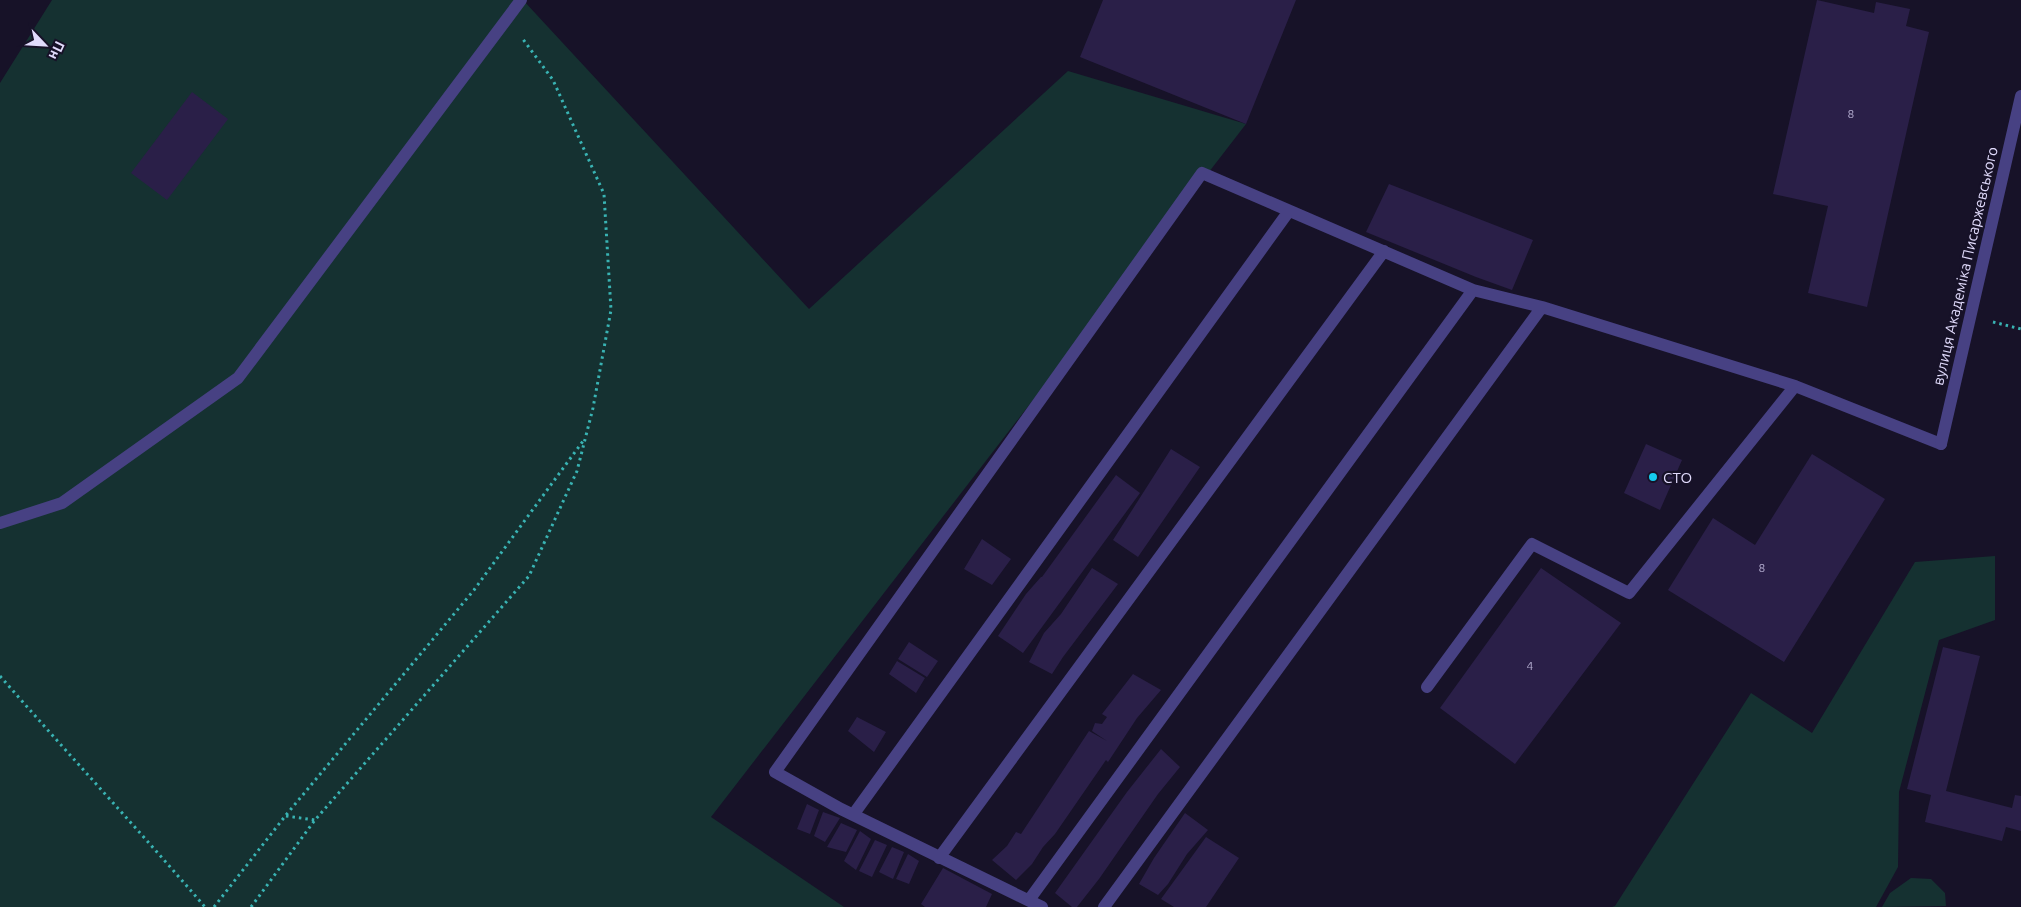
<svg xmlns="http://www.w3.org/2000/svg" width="2021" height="907" viewBox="0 0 2021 907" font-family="Ubuntu,sans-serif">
<rect width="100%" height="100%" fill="#171228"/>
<path fill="#153131" d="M52,0h471l286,309 259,-238 178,53 -535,693 133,90h-844v-824z
M1995,556v64l-56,20 -40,152 -1,75 -22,40h-264l3,-1 136,-213 61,40 103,-171z
M1911,878l20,1 14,14 1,13 -64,1 8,-14z"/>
<path fill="#2a1f48" d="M1103,0h193l-50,124 -166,-67z
M1817,0l57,13 2,-11 34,7 -4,17 23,6 -62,275 -59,-14 20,-87 -55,-12z
M192,92l36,27 -61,81 -36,-27z
M1389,184l144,56 -21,50 -36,-13 -110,-45z
M1646,444l36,16 -22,50 -36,-17z
M1171,449l29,18 -62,90 -25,-17z
M1812,454l73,45 -101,163 -116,-72 45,-72 42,27z
M1116,475l24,18 -117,160 -25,-17 28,-42 15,-17h1z
M982,539l29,20 -19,26 -28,-16z
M1092,568l26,16 -55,73 -11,17 -23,-12 15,-29 17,-19z
M1541,568l80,55 -106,141 -75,-56z
M909,642l29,19 -11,16 -29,-18z
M1943,647l37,9 -34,135 66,17 3,-13 6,1v35l-15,-4 -4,14 -77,-19 6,-27 -24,-6z
M897,661l28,17 -9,15 -27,-19z
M1133,674l28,16 -24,28 -29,44 -2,-2 -51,74 -12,13 -11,17 -16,16 -24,-20 15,-14 9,-14 5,2 68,-103 18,10 -15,-10 3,-8 7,1 5,-7 -5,-3z
M857,717l29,15 -12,20 -26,-21z
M1161,749l19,18 -22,27 -59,85 -22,28h-5l-17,-14 72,-101z
M807,804l12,6 -9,24 -13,-5z
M823,812l17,6 -15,24 -11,-6z
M1185,813l23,17 -21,24 -19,30 -10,11 -19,-11 15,-26z
M841,823l16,7 -11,22 -19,-5z
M860,831l11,8 -15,31 -12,-9z
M1206,837l33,21 -33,49h-32l-13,-8z
M875,840l12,5 -15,32 -13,-6z
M892,847l12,5 -11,27 -14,-7z
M908,854l11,7 -10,23 -13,-5z
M943,868l49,26 -6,13h-61l-4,-3z"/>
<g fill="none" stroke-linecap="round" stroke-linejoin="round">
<path stroke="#39b3b3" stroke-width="3" stroke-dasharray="2.5 4" stroke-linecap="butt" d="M1993,322l28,7
M0,676c68,78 138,153 205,231
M286,816l29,4
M214,907l72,-92 188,-225 109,-149
M251,907l64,-87 214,-244 48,-105 16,-63 18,-98 -7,-116 -51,-114 -31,-42"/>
<path stroke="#474183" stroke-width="12" d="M0,523l62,-20 176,-125 283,-378
M1427,687l105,-143 97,49 166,-207
M853,815l436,-604
M939,858l445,-607
M1029,900l444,-610
M1042,907l-201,-98 -66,-37 427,-599 271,117 69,17 253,79 146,58
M1104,907l438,-600"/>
<path stroke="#474183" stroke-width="12" d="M1941,444l80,-348"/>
</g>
<circle fill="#15ccef" stroke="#171228" stroke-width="2" cx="1653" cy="477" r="5"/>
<g text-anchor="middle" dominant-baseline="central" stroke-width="4.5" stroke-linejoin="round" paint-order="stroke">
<g font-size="12" fill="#b3accf">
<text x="1851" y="113">8</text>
<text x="1762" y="567">8</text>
<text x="1530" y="665">4</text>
</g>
<g font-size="15" fill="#e1dbfc" stroke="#171228">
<text transform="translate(1965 266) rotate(-77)">вулиця Академіка Писаржевського</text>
</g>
<g font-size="15" fill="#e1dbfc" stroke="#171228" text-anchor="start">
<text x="1663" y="477">СТО</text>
</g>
</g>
<g transform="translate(45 45) rotate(115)" stroke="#171228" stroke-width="4" paint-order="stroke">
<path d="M0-4L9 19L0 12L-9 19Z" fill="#e1dbfc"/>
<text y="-8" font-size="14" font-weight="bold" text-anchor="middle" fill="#e1dbfc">Пн</text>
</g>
</svg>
